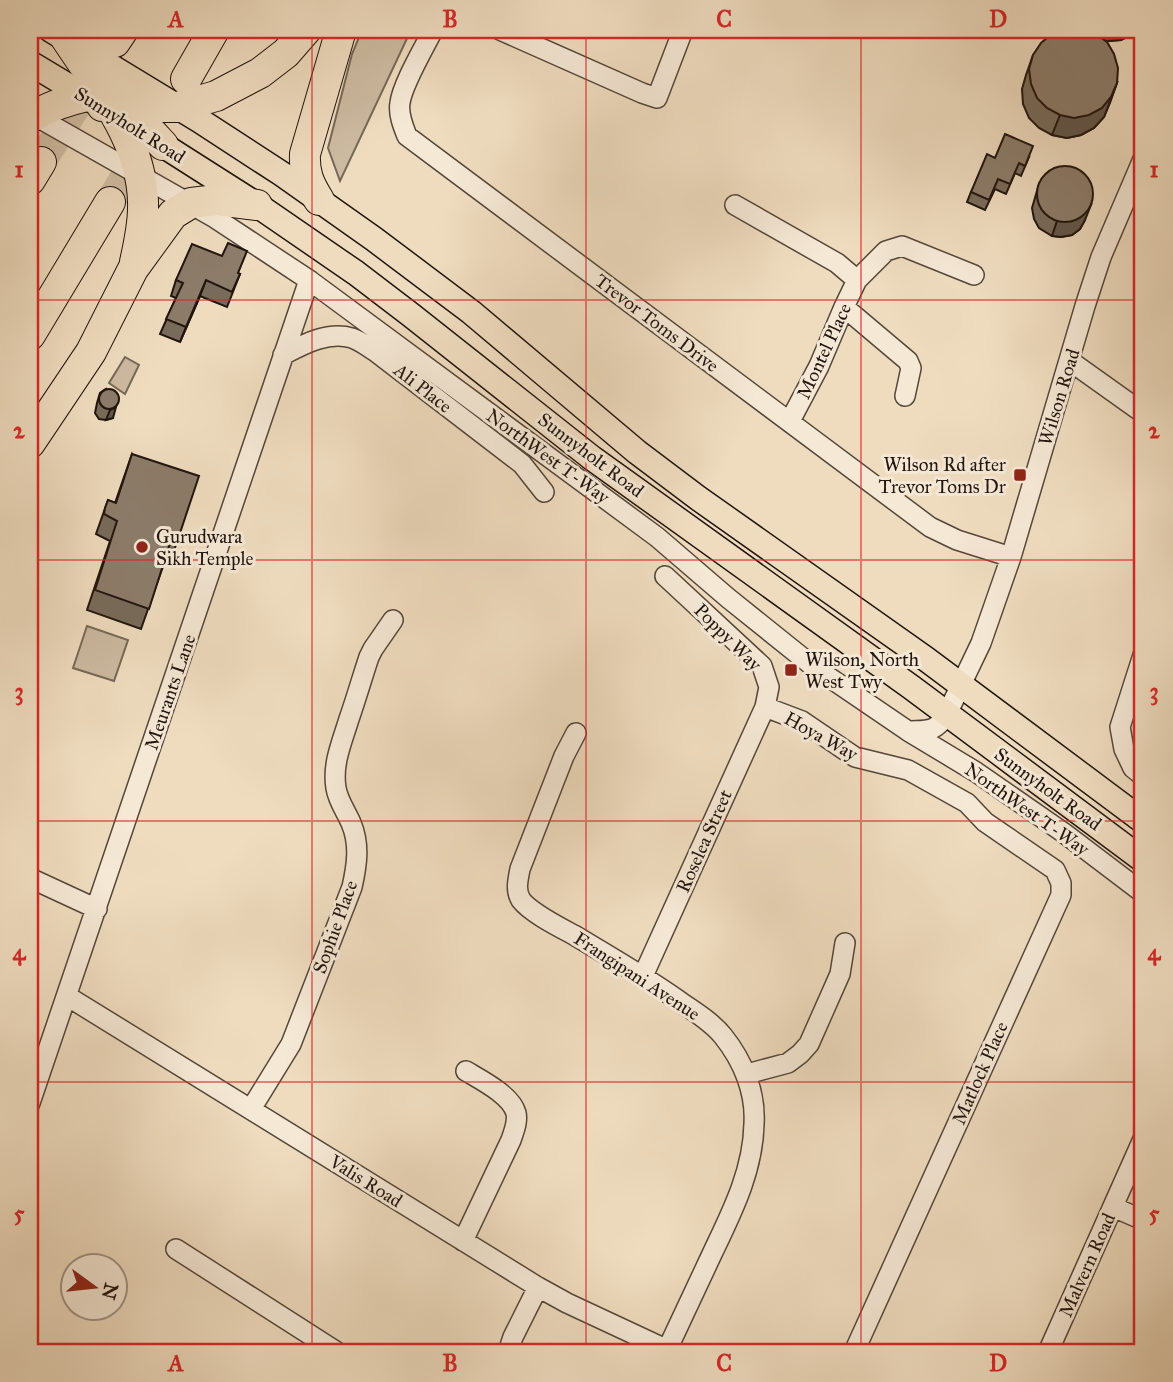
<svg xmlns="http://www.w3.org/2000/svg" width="1173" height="1382" viewBox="0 0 1173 1382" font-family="'IM FELL Great Primer',serif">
<rect width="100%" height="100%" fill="#efdcbf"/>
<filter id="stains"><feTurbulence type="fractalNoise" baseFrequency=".00286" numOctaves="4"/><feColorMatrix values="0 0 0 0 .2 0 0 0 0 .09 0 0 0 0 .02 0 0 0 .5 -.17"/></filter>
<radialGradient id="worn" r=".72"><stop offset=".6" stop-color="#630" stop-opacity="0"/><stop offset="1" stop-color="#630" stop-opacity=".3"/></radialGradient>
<path fill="#ccbaa1" stroke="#766858" stroke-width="2" d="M362,30h49l-71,151 -12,-33 24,-94z
M125,357l14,8 -14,29 -16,-11z
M87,626l41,14 -14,41 -41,-13z"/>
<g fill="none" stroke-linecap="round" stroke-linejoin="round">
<path stroke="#d0bea4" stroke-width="30" stroke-dasharray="30 15" stroke-linecap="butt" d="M41,162l50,-80
M110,202l35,-57"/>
<defs>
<path id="minor" d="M433,30c-9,18 -31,55 -33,73 -2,11 3,23 7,33l523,391 27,13 54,17
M500,30l142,63 15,5 26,-68
M30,113l185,105 94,62 348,257 71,61 86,69 94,64 68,41 88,61 79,60
M735,205l102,58 20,17
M844,307l64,54 3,7 -6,28
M283,355c21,-11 45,-24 69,-17 9,3 16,9 24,14l146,112 22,28
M1070,361l73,52
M790,421l29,-55 25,-59 13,-27 29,-29 16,-5 72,29
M1143,655l-23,72 4,22 9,19 10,8
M765,707l37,14 53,36 53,13 59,33 18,19 70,48 6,13v12l-207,457
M908,731c20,-1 27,2 39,-17l34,-71 30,-86 74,-251 16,-49 42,-98
M576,733l-12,23 -44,113c-2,11 -5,21 1,31 10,13 38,27 53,35 35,21 70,41 104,65 15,11 33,21 45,36 20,25 33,56 31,88 -1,47 -22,88 -42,130 -15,32 -30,64 -45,96
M30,878l67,31
M643,976l122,-269 4,-20 -7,-21 -97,-90
M67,996l471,291 29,16 105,49
M747,1074l41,-11 12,-9 9,-10 31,-70 5,-31
M30,1103l279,-823
M251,1109l40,-65 61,-157c5,-22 8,-43 -1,-64 -5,-12 -13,-22 -15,-35 -4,-24 6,-46 13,-69 7,-20 13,-41 20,-62l4,-8 20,-29
M1113,1207l30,13
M463,1241l48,-101c3,-9 7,-18 5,-27 -5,-18 -35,-33 -50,-42
M176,1249l161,103
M508,1352l5,-15 25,-50
M1048,1352l95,-213"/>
<path id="major" d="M51,30l148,90 83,54 92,65 97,73 166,140 61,46 228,161 217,162
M30,63l65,39
M147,135l110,70 99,68 55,42 181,143 319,229 232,173"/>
<path id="highway" d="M85,30c18,51 42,76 78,115
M65,37c33,50 80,108 78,171 0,18 -4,36 -8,54
M115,42l8,-12
M186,79l28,-49
M102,106l76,1 38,-11 44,-23 26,-20 20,-23
M30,118c28,-17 57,-24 89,-26
M30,180l11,-18
M319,200c-10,-16 -15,-27 -14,-46l36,-124
M30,335l80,-133
M30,443l61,-91 42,-83 40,-55 18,-11 26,-3 40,5"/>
</defs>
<use href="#minor" stroke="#54473a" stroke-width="22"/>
<use href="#major" stroke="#21150e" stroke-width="27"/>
<use href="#highway" stroke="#21150e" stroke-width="32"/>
<use href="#minor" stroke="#f5e8d5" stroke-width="19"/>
<use href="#major" stroke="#efdcbf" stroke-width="24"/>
<use href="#highway" stroke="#efdcbf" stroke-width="30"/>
</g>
<path fill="#786b5b" stroke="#21150e" stroke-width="2" d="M926,30h56l-5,3 -21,3 -20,-2z
M1063,30h76l-4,3 -14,7 -16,1 12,42 -7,20 -6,14 -10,11 -13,7 -14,3 -15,-3 -13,-7 -10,-10 -6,-14 -1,-15 4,-14 7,-20z
M1029,157l-8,19 -6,-3 -9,21 -11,-5 -10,21 -18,-8 4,-10 24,-34z
M1039,184l46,36 -5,9 -8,6 -11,2 -9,-1 -13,-8 -5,-9 -2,-11z
M238,274h2l-13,33 -27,-11 -20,46 -20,-8 16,-36 -5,-2 5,-16z
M106,389l7,29 -7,2 -7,-1 -4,-6 2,-10 3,-10z
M132,454l46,85 -7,20 -5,-1 -25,71 -54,-19 23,-69 -14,-7 12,-34 7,3z"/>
<path fill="#62574a" stroke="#21150e" stroke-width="2" d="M937,30h45l-5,3 -21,3 -20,-2z
M1102,30h37l-4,3 -14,7 -23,2z
M1117,83l-13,34 -10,11 -13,7 -14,3 -15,-3 8,-20z
M1091,205l-6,15 -5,9 -8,6 -11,2 -9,-1 5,-15z
M206,280l-6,16 -20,46 6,-15z
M116,407l-3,11 -7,2 4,-10z"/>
<path fill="#8c7c6a" stroke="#21150e" stroke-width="2" d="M1063,30h27l17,12 7,12 4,14 -1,15 -6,14 -9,11 -13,7 -15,3 -14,-3 -13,-7 -10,-10 -6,-14 -2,-15 4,-14 8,-12 12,-10z
M1005,134l28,12 -8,20 -6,-3 -9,21 -12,-5 -9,21 -18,-8 16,-38 8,4z
M1037 194a28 28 0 1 1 56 0a28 28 0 1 1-56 0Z
M228,243l19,8 -9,22 2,1 -8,18 -26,-12 -20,47 -20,-8 17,-36 -7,-3 16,-36 30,12z
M99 399a10 10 0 1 1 20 0a10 10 0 1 1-20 0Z
M132,454l67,22 -21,63 -6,-2 -23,72 -54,-19 22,-69 -13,-7 1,-6 3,-8 8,3z"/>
<path fill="none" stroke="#d62828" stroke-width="2" stroke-opacity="0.55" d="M312,30v1322M586,30v1322M861,30v1322M30,300h1113M30,560h1113M30,821h1113M30,1082h1113"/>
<g fill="#8f2418" stroke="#f5e8d5" stroke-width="2.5">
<rect x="1013" y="468" width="14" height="14" rx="3.5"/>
<circle cx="142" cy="547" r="7"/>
<rect x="784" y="663" width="14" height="14" rx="3.5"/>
</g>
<g text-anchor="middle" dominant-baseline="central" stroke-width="6" stroke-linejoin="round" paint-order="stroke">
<g font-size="19" fill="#21150e" stroke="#f5e8d5">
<text transform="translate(130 125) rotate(32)">Sunnyholt Road</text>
<text transform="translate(657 323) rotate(37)">Trevor Toms Drive</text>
<text transform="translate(824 351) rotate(-65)">Montel Place</text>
<text transform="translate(423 388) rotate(38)">Ali Place</text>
<text transform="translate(1059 397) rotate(-73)">Wilson Road</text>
<text transform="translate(591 455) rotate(37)">Sunnyholt Road</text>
<text transform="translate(548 456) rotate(36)">NorthWest T-Way</text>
<text transform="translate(728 637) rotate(45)">Poppy Way</text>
<text transform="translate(170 692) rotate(-71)">Meurants Lane</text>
<text transform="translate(821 736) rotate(29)">Hoya Way</text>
<text transform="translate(1048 789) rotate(36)">Sunnyholt Road</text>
<text transform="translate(1027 809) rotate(35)">NorthWest T-Way</text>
<text transform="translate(704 841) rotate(-66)">Roselea Street</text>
<text transform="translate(335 927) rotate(-70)">Sophie Place</text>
<text transform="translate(637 976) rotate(33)">Frangipani Avenue</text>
<text transform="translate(980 1073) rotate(-66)">Matlock Place</text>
<text transform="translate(366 1181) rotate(32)">Valis Road</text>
<text transform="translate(1087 1265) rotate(-66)">Malvern Road</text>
</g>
<g font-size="19" fill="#21150e" stroke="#f5e8d5" text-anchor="start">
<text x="1006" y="464" text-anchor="end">Wilson Rd after<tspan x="1006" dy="22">Trevor Toms Dr</tspan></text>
<text x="156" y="536">Gurudwara<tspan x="156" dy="22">Sikh Temple</tspan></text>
<text x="805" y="659">Wilson, North<tspan x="805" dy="22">West Twy</tspan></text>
</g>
</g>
<rect width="1173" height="1382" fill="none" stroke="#efdcbf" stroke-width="77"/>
<g transform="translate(94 1287) rotate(105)"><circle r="33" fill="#f5e8d5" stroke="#a09485" stroke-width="2"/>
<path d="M0-5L12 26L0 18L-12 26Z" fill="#8f2418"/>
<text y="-10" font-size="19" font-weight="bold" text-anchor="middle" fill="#21150e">N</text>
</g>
<rect x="38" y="38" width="1096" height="1306" fill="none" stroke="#d62828" stroke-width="2.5"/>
<g font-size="23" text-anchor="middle" font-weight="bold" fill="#d62828">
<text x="176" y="27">A</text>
<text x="450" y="27">B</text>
<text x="724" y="27">C</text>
<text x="998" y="27">D</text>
<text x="19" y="177">1</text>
<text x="1154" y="177">1</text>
<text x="19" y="438">2</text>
<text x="1154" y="438">2</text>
<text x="19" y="699">3</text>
<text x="1154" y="699">3</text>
<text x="19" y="960">4</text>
<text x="1154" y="960">4</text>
<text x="19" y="1221">5</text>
<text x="1154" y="1221">5</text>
<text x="176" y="1371">A</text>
<text x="450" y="1371">B</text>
<text x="724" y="1371">C</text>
<text x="998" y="1371">D</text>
</g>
<rect width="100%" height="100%" filter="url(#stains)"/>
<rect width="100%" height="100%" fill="url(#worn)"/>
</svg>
